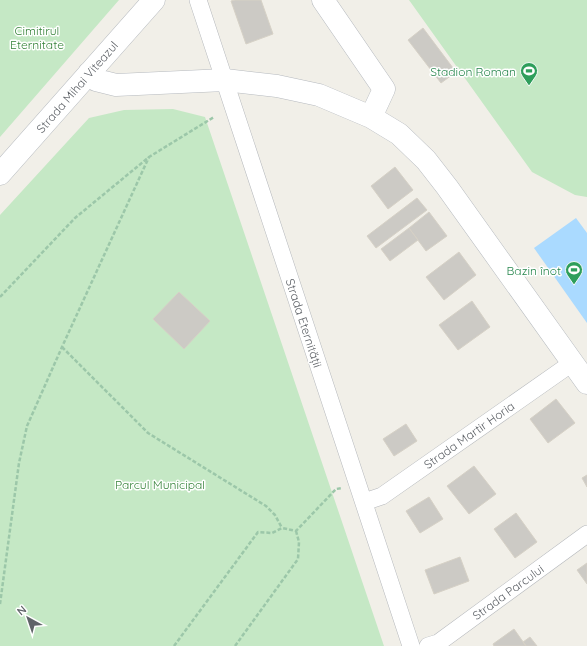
<svg xmlns="http://www.w3.org/2000/svg" width="587" height="646" viewBox="0 0 587 646" font-family="Quicksand,sans-serif">
<rect width="100%" height="100%" fill="#f1efe8"/>
<path fill="#c5e8c5" d="M0,0h119l-119,137z
M409,0h178v197l-12,-2 -43,-23z
M173,109l32,8 179,529h-384v-431l89,-97 35,-8z"/>
<path fill="#aadaff" d="M576,218l11,15v90l-53,-75z"/>
<path fill="#cccac5" stroke="#d6d1c6" d="M235,0h26l12,34 -27,10 -15,-43z
M423,28l33,44 -15,11 -33,-43z
M395,167l18,23 -25,19 -17,-23z
M417,198l10,12 -51,38 -9,-12z
M429,212l18,24 -21,15 -17,-23z
M409,228l9,12 -28,21 -9,-12z
M459,252l17,23 -32,25 -18,-23z
M179,292l31,29 -26,28 -31,-30z
M472,301l18,26 -32,23 -19,-25z
M556,399l19,24 -27,20 -18,-24z
M406,424l11,17 -23,15 -11,-17z
M474,466l22,28 -27,20 -22,-28z
M587,475v12l-5,-9z
M429,497l14,22 -23,14 -14,-22z
M516,513l21,29 -22,16 -21,-29z
M460,557l9,24 -35,13 -9,-24z
M587,563v21l-10,-14z
M514,629l12,17h-32l-1,-2z
M530,637l7,9h-11l-3,-4z"/>
<g fill="none" stroke-linecap="round" stroke-linejoin="round">
<defs>
<path id="street" d="M198,0l213,646
M364,502l18,-6 190,-133
M428,646l10,-3 149,-109"/>
<path id="secondary" d="M323,0l61,89 -13,28
M89,73l7,7 20,5 109,-5 52,6 42,9 52,22 28,17 27,26 21,27 140,196
M0,174l154,-174"/>
</defs>
<use href="#street" stroke="#b5b8bc" stroke-width="18"/>
<use href="#secondary" stroke="#b6babf" stroke-width="23"/>
<path stroke="#9cc7a9" stroke-width="2.5" stroke-dasharray="4 2" stroke-linecap="butt" d="M0,297l75,-79 74,-61 65,-40
M62,347l86,86 118,73 9,9 7,13
M0,604l19,-141 8,-37 35,-79 87,-190
M174,646l84,-114 14,1 10,-5 14,3 40,-42 6,-1
M235,646l63,-87 1,-17 -3,-11"/>
<use href="#street" stroke="#fff" stroke-width="17"/>
<use href="#secondary" stroke="#fff" stroke-width="22"/>
</g>
<defs>
<symbol id="stadium-pin" viewBox="-11 -11 22 30"><path d="M0 17L-7.5 6A9.5 9.5 0 1 1 7.5 6Z" fill="#2e9e5b" stroke="#fff"/><path d="M0-5a6.5 5 0 1 0 0 10a6.5 5 0 1 0 0-10ZM-3.5-1.8h7v3.6h-7Z" fill="#fff"/></symbol>
</defs>
<g fill-rule="evenodd">
<use href="#stadium-pin" x="519" y="61" width="20" height="27"/>
<use href="#stadium-pin" x="564" y="260" width="20" height="27"/>
</g>
<g text-anchor="middle" dominant-baseline="central" stroke-width="3" stroke-linejoin="round" paint-order="stroke">
<g font-size="12" fill="#348238" stroke="#fff">
<text x="37" y="30">Cimitirul<tspan x="37" dy="14">Eternitate</tspan></text>
<text x="160" y="484">Parcul Municipal</text>
</g>
<g font-size="12" fill="#27864d" stroke="#fff" text-anchor="end">
<text x="516" y="71">Stadion Roman</text>
<text x="561" y="270">Bazin înot</text>
</g>
<g font-size="12" fill="#5f6368" stroke="#fff">
<text transform="translate(77 87) rotate(-49)">Strada Mihai Viteazul</text>
<text transform="translate(304 323) rotate(72)">Strada Eternității</text>
<text transform="translate(469 435) rotate(-35)">Strada Martir Horia</text>
<text transform="translate(508 592) rotate(-36)">Strada Parcului</text>
</g>
</g>
<g transform="translate(28 618) rotate(320)" stroke="#ffffff" stroke-width="3" paint-order="stroke">
<path d="M0-3L7 15L0 10L-7 15Z" fill="#5f6368"/>
<text y="-6" font-size="11" font-weight="bold" text-anchor="middle" fill="#5f6368">N</text>
</g>
</svg>
